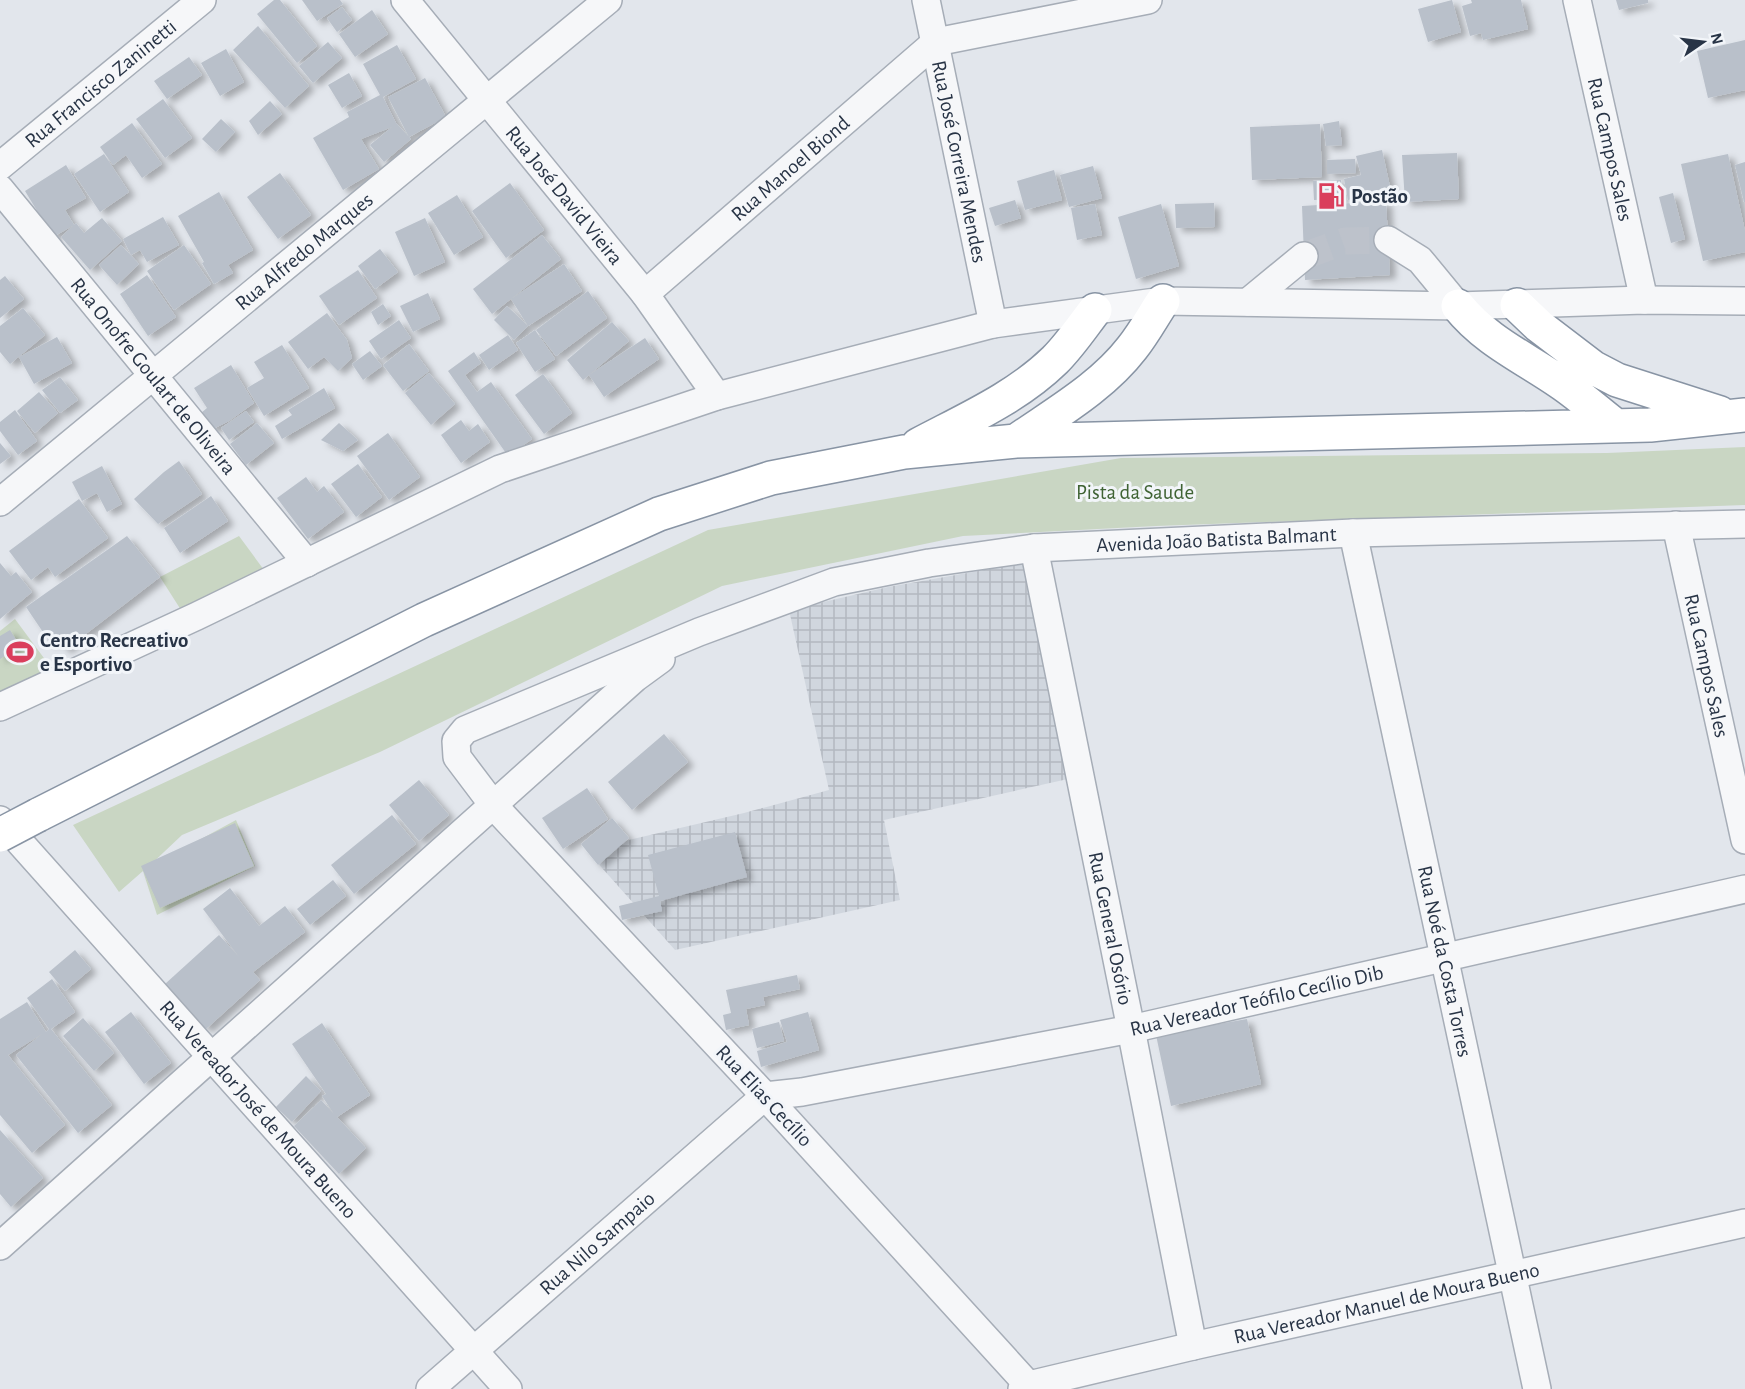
<svg xmlns="http://www.w3.org/2000/svg" width="1745" height="1389" viewBox="0 0 1745 1389" font-family="'Alegreya Sans',sans-serif">
<defs>
<pattern id="industrial-grid" width="8" height="8" patternUnits="userSpaceOnUse" patternTransform="scale(1.5)"><rect width="8" height="8" fill="#d0d6de"/><path d="M0 4h8M4 0v8" fill="none" stroke="#b3b8c0"/></pattern>
<filter id="shadow"><feDropShadow dx="6" dy="4" stdDeviation="3" flood-color="#0004"/></filter>
</defs>
<rect width="100%" height="100%" fill="#e2e6ec"/>
<path fill="url(#industrial-grid)" d="M1024,563l44,216 -184,41 16,80 -225,50 -89,-100 158,-37 85,-23 -40,-180 99,-23z"/>
<path fill="#c9d6c3" d="M1745,447v58l-589,21 -193,10 -241,50 -342,166 -198,83 -36,34 90,-49 19,46 -98,49 -14,-44 -24,21 -46,-67 635,-295 413,-72 486,-5z
M239,536l25,34 -83,40 -21,-33z
M15,619l40,54 -55,26v-68z"/>
<path fill="#b9c0ca" filter="url(#shadow)" d="M274,0h6l37,46 -20,17 -40,-49z
M302,0h38l3,4 -26,17z
M1452,0l9,32 -33,10 -10,-33z
M1471,0h50l7,29 -45,11 -2,-7 -11,3 -8,-30 10,-3z
M1616,0h32v3l-29,7z
M342,7l10,13 -15,12 -10,-14z
M372,10l16,24 -33,23 -16,-23z
M258,26l51,60 -24,22 -52,-58z
M1745,40v50l-37,8 -11,-47z
M328,42l14,16 -29,25 -14,-17z
M397,45l19,34 -33,18 13,26 15,16 -27,23 -14,-17 22,-18 -31,12 18,30 -36,21 -30,-52 36,-21 -2,-5 33,-17 -17,-31z
M226,49l18,33 -24,14 -19,-33z
M189,57l13,18 -35,24 -13,-18z
M349,73l13,23 -20,12 -14,-23z
M425,78l21,39 -37,20 -21,-40z
M163,99l29,39 -27,20 -29,-39z
M270,101l12,13 -24,21 -9,-14z
M221,119l14,13 -19,20 -14,-13z
M1339,121l3,24 -16,1 -3,-22z
M132,123l30,41 -20,14 -16,-23 -13,10 -13,-18z
M1320,124l2,53 -70,3 -2,-53z
M1382,150l9,41 -43,9 -4,-21 17,-4 -5,-19z
M1457,153l2,46 -54,3 -3,-47z
M104,154l25,38 -29,20 -26,-38z
M1728,154l17,77v21l-42,9 -22,-97z
M1355,159l1,14 -29,1v-14z
M1745,162v40h-1l-9,-37z
M66,165l20,33 -21,12 9,15 -21,12 -28,-46z
M1093,166l9,32 -33,9 -9,-32z
M1054,170l8,30 -37,10 -8,-29z
M280,173l31,42 -33,24 -31,-42z
M1341,180l1,19 -28,1 -1,-19z
M510,183l34,47 -38,28 -34,-47z
M219,192l34,58 -25,15 5,8 -19,11 -12,-21 2,-1 -26,-46z
M1673,193l12,46 -14,4 -12,-46z
M457,195l26,42 -29,18 -26,-42z
M1015,200l6,18 -26,8 -6,-18z
M1386,201l4,74 -85,5 -3,-74z
M1214,203l1,24 -39,1 -1,-24z
M1095,204l7,31 -25,5 -6,-32z
M1161,204l18,62 -43,13 -18,-62z
M163,217l16,28 -32,17 -7,-12 -9,5 -8,-16z
M102,218l20,23 -32,29 -29,-33 15,-14 8,10z
M425,218l20,44 -31,14 -19,-44z
M542,235l19,24 -69,55 -19,-25z
M121,245l18,19 -22,21 -18,-20z
M184,245l27,39 -37,26 -27,-39z
M380,249l18,23 -23,17 -17,-23z
M564,264l18,27 -54,35 -17,-27z
M358,270l19,28 -38,27 -20,-29z
M147,275l29,42 -28,19 -28,-42z
M5,276l19,23 -24,19v-38z
M588,291l19,27 -51,38 -20,-26z
M428,293l12,26 -27,13 -13,-26z
M383,304l8,12 -13,9 -7,-13z
M507,306l21,20 -14,14 -20,-20z
M23,308l22,27 -35,29 -10,-12v-26z
M327,313l20,27 5,18 -14,13 -14,-14 -16,12 -20,-27z
M399,320l12,18 -30,21 -12,-18z
M612,322l17,19 -46,39 -16,-20z
M535,330l20,29 -20,13 -19,-29z
M508,335l10,15 -29,20 -10,-15z
M57,337l15,26 -38,21 -15,-27z
M645,338l14,21 -55,38 -15,-22z
M409,344l20,27 -26,20 -20,-26z
M282,345l27,43 -45,28 -17,-28 17,-10 -10,-16z
M370,351l12,15 -19,14 -11,-16z
M474,352l7,11 -16,12 12,17 14,-10 41,57 -24,17 -60,-85z
M231,365l23,38 -25,18 -18,9 -10,-17 6,-5 -13,-20z
M429,373l26,31 -24,21 -26,-32z
M543,374l29,39 -28,21 -29,-39z
M60,377l18,23 -18,13 -18,-23z
M324,388l11,20 -53,31 -7,-13 17,-11 -4,-5z
M39,392l19,21 -23,20 -18,-22z
M15,410l22,31 -19,14 -18,-24v-9z
M246,411l8,11 -25,18 -8,-12z
M461,420l8,11 9,-7 12,18 -29,21 -20,-28z
M257,423l17,20 -28,22 -16,-21z
M339,423l19,17 -15,11 -22,-11z
M388,433l32,44 -31,23 -32,-44z
M0,443l11,13 -11,8z
M179,461l23,33 -44,30 -24,-25 30,-27z
M358,464l24,33 -26,20 -25,-33z
M102,466l20,38 -15,8 -10,-19 -15,8 -10,-19z
M306,477l11,15 7,-6 20,26 -36,27 -31,-41z
M211,496l17,25 -48,32 -16,-25z
M79,499l29,39 -53,39 -7,-10 -17,13 -22,-29z
M127,536l33,41 -95,73 -8,-11 -6,5 -25,-37z
M0,563l11,13 5,-4 16,20 -32,27z
M10,630l10,16 -20,13v-23z
M664,734l24,28 -56,48 -24,-28z
M419,780l30,35 -30,26 -30,-36z
M587,788l21,31 -45,30 -21,-31z
M392,815l24,29 -62,50 -23,-29z
M612,818l17,20 -31,27 -17,-21z
M235,823l19,43 -94,42 -19,-42z
M735,832l12,45 -87,24 2,10 -40,9 -3,-14 40,-10 -11,-41z
M333,880l13,16 -36,29 -13,-16z
M230,888l29,38 26,-20 20,26 -52,40 7,8 -54,49 -41,-45 54,-49 20,22 -36,-48z
M75,950l16,19 -26,22 -16,-19z
M797,975l3,14 -37,8 2,8 -19,4 3,16 -23,5 -3,-15 8,-2 -5,-23z
M52,979l23,33 -24,17 61,76 -34,28 -62,-78 26,-21 -34,21 57,70 -33,28 -32,-38v-96l27,-17 19,30 3,-3 -22,-31z
M131,1012l40,51 -27,21 -39,-52z
M808,1012l11,38 -58,17 -4,-16 30,-9 -7,-22z
M83,1018l31,35 -20,18 -31,-35z
M1247,1019l14,65 -90,22 -15,-71z
M779,1022l5,19 -27,7 -5,-19z
M322,1023l48,72 -33,22 29,31 -27,26 -45,-48 27,-26 13,14 -12,-18 4,-2 -34,-50z
M306,1076l15,15 -29,31 -16,-15z
M0,1130l43,48 -32,29 -11,-13z"/>
<g fill="none" stroke-linecap="round" stroke-linejoin="round">
<path stroke="#bdc2cb" stroke-width="27" stroke-dasharray="27 14" stroke-linecap="butt" d="M1304,256l41,-15 43,-1"/>
<defs>
<g id="minor">
<path id="s1" d="M405,0l240,294 72,102"/>
<path id="s2" d="M926,0l67,324"/>
<path id="s3" d="M1577,0l67,300"/>
<path id="s4" d="M0,166l202,-166"/>
<path id="s5" d="M0,189l307,374"/>
<path d="M1388,240l32,20 38,46"/>
<path id="s6" d="M645,294l291,-252 212,-42"/>
<path d="M1248,302l56,-46"/>
<path id="s7" d="M0,502l608,-502"/>
<path id="s8" d="M1676,525l69,315"/>
<path id="s9" d="M1353,533l184,856"/>
<path id="s10" d="M1034,548l97,481 62,317"/>
<path d="M0,707l197,-91 303,-147 217,-73 276,-72 170,-23 295,5 186,-6 101,1"/>
<path id="s11" d="M0,820l508,569"/>
<path d="M0,1246l635,-568 26,-19"/>
<path id="s12" d="M430,1389l335,-293 37,-4 329,-63 614,-140"/>
<path id="s13" d="M1022,1389l7,-4 164,-39 552,-123"/>
<path id="s14" d="M1032,1389l-267,-293 -271,-290 -37,-49 -1,-16 9,-11 234,-98 135,-50 95,-19 105,-15 319,-15 392,-9"/>
</g>
<path id="highway" d="M1517,305l22,21 55,42 23,12 103,33
M1458,306c28,35 67,52 103,77 19,13 37,29 55,43
M1016,441c40,-28 86,-54 116,-93 12,-15 21,-32 31,-47
M918,445c47,-25 98,-47 137,-85 15,-15 27,-33 40,-50
M38,815l386,-195 235,-106 112,-36 133,-26 112,-11 634,-16 95,-10"/>
</defs>
<use href="#minor" stroke="#a6adb7" stroke-width="30"/>
<use href="#highway" stroke="#8894a4" stroke-width="36"/>
<use href="#minor" stroke="#f6f7f9" stroke-width="27"/>
<use href="#highway" stroke="#fff" stroke-width="33"/>
<defs>
<path id="highway-bridge" d="M0,835l38,-20"/>
</defs>
<use href="#highway-bridge" stroke="#8894a4" stroke-width="36" stroke-linecap="butt"/>
<use href="#highway-bridge" stroke="#fff" stroke-width="33"/>
</g>
<defs>
<symbol id="fuel-bare" viewBox="-9 -9 18 18"><path d="M-5.5-6h7V0h2V4h1.3V-2.5L3-4.5l.8-.8L6-3V5H2.5V1h-1V6h-7ZM-4.2-4.7v3.2H.2V-4.7Z" fill="#da3e5c" stroke="#f2f5f9" stroke-width="2.5" paint-order="stroke"/></symbol>
<symbol id="stadium-bare" viewBox="-9 -9 18 18"><path d="M0-5a6.5 5 0 1 0 0 10a6.5 5 0 1 0 0-10ZM-3.5-1.8h7v3.6h-7Z" fill="#da3e5c" stroke="#f2f5f9" stroke-width="2.5" paint-order="stroke"/></symbol>
</defs>
<g fill-rule="evenodd">
<use href="#fuel-bare" x="1312" y="177" width="38" height="38"/>
<use href="#stadium-bare" x="1" y="633" width="38" height="38"/>
</g>
<g text-anchor="middle" dominant-baseline="central" stroke-width="6" stroke-linejoin="round" paint-order="stroke">
<g font-size="21" fill="#283446" stroke="#f2f5f9">
<text stroke="none"><textPath href="#s4" startOffset="130">Rua Francisco Zaninetti</textPath></text>
<text stroke="none"><textPath href="#s3" startOffset="153">Rua Campos Sales</textPath></text>
<text stroke="none"><textPath href="#s2" startOffset="165">Rua José Correira Mendes</textPath></text>
<text stroke="none"><textPath href="#s6" startOffset="192">Rua Manoel Biond</textPath></text>
<text stroke="none"><textPath href="#s1" startOffset="252">Rua José David Vieira</textPath></text>
<text stroke="none"><textPath href="#s7" startOffset="394">Rua Alfredo Marques</textPath></text>
<text stroke="none"><textPath href="#s5" startOffset="242">Rua Onofre Goulart de Oliveira</textPath></text>
<text stroke="none"><textPath href="#s14" startOffset="1668">Avenida João Batista Balmant</textPath></text>
<text stroke="none"><textPath href="#s8" startOffset="144">Rua Campos Sales</textPath></text>
<text stroke="none"><textPath href="#s10" startOffset="388">Rua General Osório</textPath></text>
<text stroke="none"><textPath href="#s9" startOffset="438">Rua Noé da Costa Torres</textPath></text>
<text stroke="none"><textPath href="#s12" startOffset="946">Rua Vereador Teófilo Cecílio Dib</textPath></text>
<text transform="translate(764 1096) rotate(47)">Rua Elias Cecílio</text>
<text stroke="none"><textPath href="#s11" startOffset="388">Rua Vereador José de Moura Bueno</textPath></text>
<text stroke="none"><textPath href="#s12" startOffset="222">Rua Nilo Sampaio</textPath></text>
<text stroke="none"><textPath href="#s13" startOffset="375">Rua Vereador Manuel de Moura Bueno</textPath></text>
</g>
<g font-size="21" font-weight="bold" fill="#283446" stroke="#f2f5f9" text-anchor="start">
<text x="1351" y="196">Postão</text>
<text x="40" y="640">Centro Recreativo<tspan x="40" dy="24">e Esportivo</tspan></text>
</g>
<g font-size="21" fill="#3f6334" stroke="#f2f5f9">
<text x="1135" y="492">Pista da Saude</text>
</g>
</g>
<g transform="translate(1703 42) rotate(76)" stroke="#f2f5f9" stroke-width="4.5" paint-order="stroke">
<path d="M0-4.5L10 22L0 15L-10 22Z" fill="#283446"/>
<text y="-9" font-size="16" font-weight="bold" text-anchor="middle" fill="#283446">N</text>
</g>
</svg>
